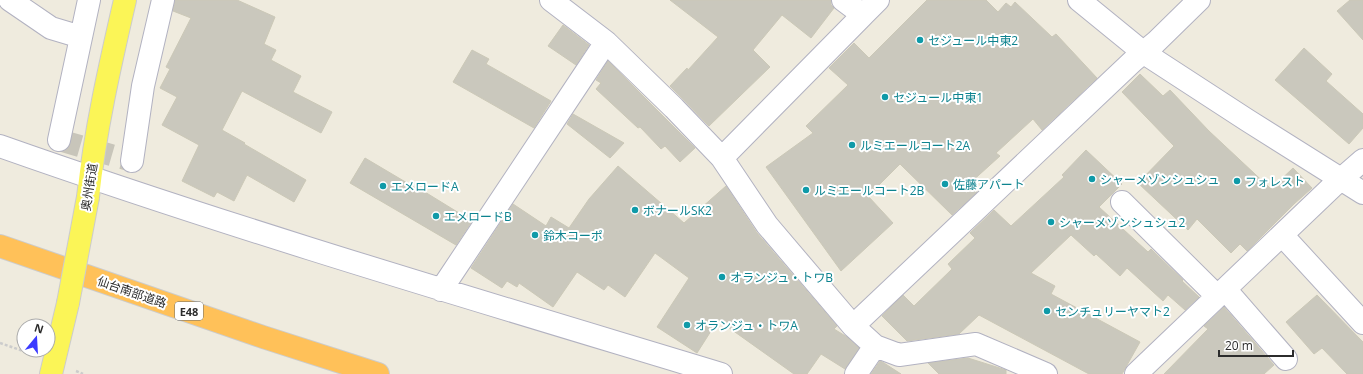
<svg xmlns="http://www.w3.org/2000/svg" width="1363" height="374" viewBox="0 0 1363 374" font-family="'Open Sans','Noto Sans JP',sans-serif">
<rect width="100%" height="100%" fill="#efebde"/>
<path fill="#cac8bd" stroke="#cbc8b7" d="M175,0h62l38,17 -11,27 12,6 -5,10 30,16 -8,16 39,20 -11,21 -79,-42 -20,39 23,13 -1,1 62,36 -12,22 -47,-27 -13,26 -17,-9 -3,5 -32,-16 17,-36 -37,-20 15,-28 -17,-9 10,-19 -4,-2 25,-49 -18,-7z
M670,0h161v5l3,3 -23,30 -29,-23 -29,35 17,17 -61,59 -39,-40 17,-18 1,2 30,-33z
M927,0h59l12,12 8,-9 5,4 4,-5 37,35 4,-3 41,44 -55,52 -9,-11 -37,34 4,3 -31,28 8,8 -25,23 -52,-51 -32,32 25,27 -52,48 -75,-104 47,-34 -7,-7 42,-41 -19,-17 25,-25 15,15z
M1350,0h13v40l-26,-29z
M563,25l26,20 -13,20 -28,-19z
M1304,48l28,26 -6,7 37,33v14l-14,16 -74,-64z
M472,50l17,9 -3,5 65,37 -17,27 -81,-46z
M608,61l87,87 -15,14 -15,-16 -4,3 -21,-22 -2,1 -42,-39 5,-6 -5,-3z
M1140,74l23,22 7,-6 39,41 62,58 22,-21 19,20 -18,16 -47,47 -7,-7 -9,9 -34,-34 -9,11 -50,-47 36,-37 -52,-54z
M573,114l51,29 -14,15 -43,-34z
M1086,150l36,34 -23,23 49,45 3,-3 32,31 -1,1 17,16 -14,13 -17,-15 -5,6 -36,-33 -7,8 -24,-22 -2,2 -23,-21 -40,38 24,13 -4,8 89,48 -18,32h-33l-110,-59 -20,19 -52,7 -25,-25 21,-21 11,11 38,-37 -4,-5 27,-26 -5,-5 24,-23 17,16 53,-49 -2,-2z
M365,158l54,32 1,-1 52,32 -16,24 -106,-62z
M618,166l66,57 42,-37 31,47 80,93 -3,3 13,8 12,11 -14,21 -24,-15 -14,20h-13l-76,-54 -21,33 -40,-26 32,-49 -34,-25 -30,44 -17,-12 -4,5 -27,-18 -24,35 -34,-24 -2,4 -10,-6 -5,7 -31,-20 42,-64 33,22 5,-9 18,11 20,-29z
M1317,295l46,47v32h-16l-25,-26 -8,6 -28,-32z
M1224,307l50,58 -10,9h-100l44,-45 -4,-3z
M968,358l38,12v4h-67l-11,-11z
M880,361l4,2 17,11h-30z"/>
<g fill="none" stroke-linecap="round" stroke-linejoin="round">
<path stroke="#c8c5ba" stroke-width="22" stroke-dasharray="22 11" stroke-linecap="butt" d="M59,140l73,21"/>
<defs>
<path id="minor" d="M10,0l41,28 30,9
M551,0l55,42 68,66 48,50 45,67 86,101 22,20 24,9 77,-11 70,30
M843,0l20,15 15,-15
M1079,0l65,53 103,67 116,73
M59,140l30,-140
M0,146c238,84 480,155 721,228
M722,158l141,-143
M132,161l11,-75 20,-86
M1122,202l95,94
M1282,235l81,88
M1225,289l61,70
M441,290l165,-248
M853,326l280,-265 23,-19 43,-42
M856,374l19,-28
M1136,374l196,-187 31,-27"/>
<path id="major" d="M88,197c7,-66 22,-132 37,-197
M51,374l17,-71"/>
<path id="highway" d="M0,246l263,91 115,37"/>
</defs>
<use href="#minor" stroke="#b2b2c1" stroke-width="24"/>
<use href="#major" stroke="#ccc" stroke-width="24"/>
<use href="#highway" stroke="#ccc" stroke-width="24"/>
<path stroke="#ccc" stroke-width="2.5" stroke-dasharray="3 2" stroke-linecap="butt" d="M0,343l32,11
M76,371l7,3"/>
<use href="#minor" stroke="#fff" stroke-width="22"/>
<use href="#major" stroke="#fbf557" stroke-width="22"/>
<use href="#highway" stroke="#ffc159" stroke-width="22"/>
<defs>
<path id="major-bridge" d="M68,303l20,-106"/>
</defs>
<use href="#major-bridge" stroke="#ccc" stroke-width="24" stroke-linecap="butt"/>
<use href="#major-bridge" stroke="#fbf557" stroke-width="22"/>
</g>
<g fill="#0f9aa8" stroke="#fff" stroke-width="1.5">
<circle cx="920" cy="40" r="4"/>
<circle cx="885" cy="97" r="4"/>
<circle cx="852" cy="145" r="4"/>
<circle cx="1092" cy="179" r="4"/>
<circle cx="1237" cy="181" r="4"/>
<circle cx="945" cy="184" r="4"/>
<circle cx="383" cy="186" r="4"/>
<circle cx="806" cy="190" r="4"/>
<circle cx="635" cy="210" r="4"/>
<circle cx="436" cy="216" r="4"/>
<circle cx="1051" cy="222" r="4"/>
<circle cx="535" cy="235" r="4"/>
<circle cx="722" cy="277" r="4"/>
<circle cx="1047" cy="311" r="4"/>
<circle cx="687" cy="325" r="4"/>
</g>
<g text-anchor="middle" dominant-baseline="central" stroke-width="4" stroke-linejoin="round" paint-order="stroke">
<rect fill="#fff" stroke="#6b6b6b" stroke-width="1" x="175" y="302" width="28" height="18" rx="3"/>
<g font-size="11" font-weight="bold" fill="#2c2c2c">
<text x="189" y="311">E48</text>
</g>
<g font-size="12" fill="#0d838f" stroke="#fff" text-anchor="start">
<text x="928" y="40">セジュール中東2</text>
<text x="893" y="97">セジュール中東1</text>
<text x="860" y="145">ルミエールコート2A</text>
<text x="1100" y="179">シャーメゾンシュシュ</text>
<text x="1245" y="181">フォレスト</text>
<text x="953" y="184">佐藤アパート</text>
<text x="391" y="186">エメロードA</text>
<text x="814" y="190">ルミエールコート2B</text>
<text x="643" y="210">ボナールSK2</text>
<text x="444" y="216">エメロードB</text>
<text x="1059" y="222">シャーメゾンシュシュ2</text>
<text x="543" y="235">鈴木コーポ</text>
<text x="730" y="277">オランジュ・トワB</text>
<text x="1055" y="311">センチュリーヤマト2</text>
<text x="695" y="325">オランジュ・トワA</text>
</g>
<g font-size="12" fill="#2c2c2c" stroke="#fff">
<text transform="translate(89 187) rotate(-81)">奥州街道</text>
<text transform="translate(132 292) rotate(19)">仙台南部道路</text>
</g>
</g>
<g transform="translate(36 338) rotate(18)"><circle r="19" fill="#ffffff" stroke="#ababab"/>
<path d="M0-3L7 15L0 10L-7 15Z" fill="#3c3bff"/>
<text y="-6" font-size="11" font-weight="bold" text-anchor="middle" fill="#2c2c2c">N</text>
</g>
<path d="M1219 350v6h74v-6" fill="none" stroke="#2c2c2c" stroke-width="2"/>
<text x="1225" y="350" font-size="12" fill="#2c2c2c" stroke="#ffffff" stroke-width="3" paint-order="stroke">20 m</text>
</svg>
